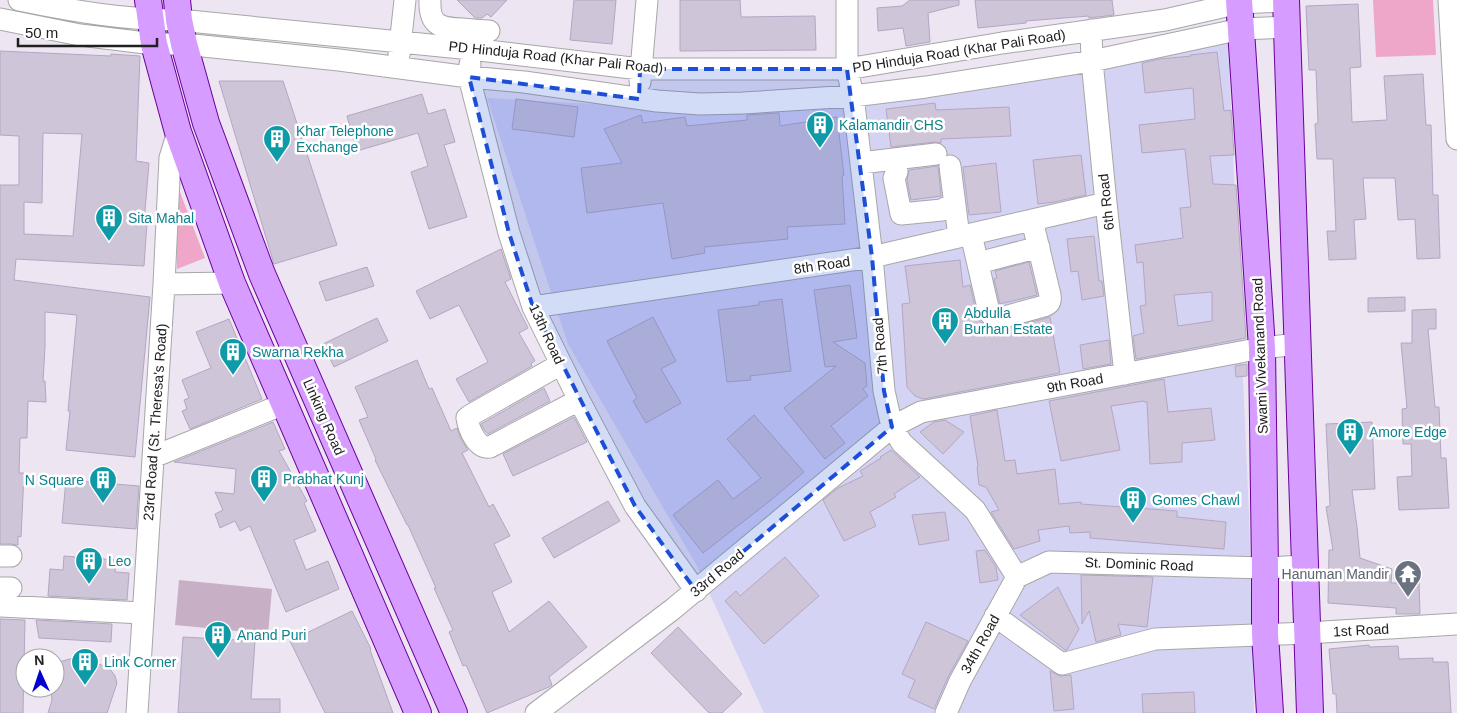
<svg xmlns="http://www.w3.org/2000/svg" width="1457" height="713" viewBox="0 0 1457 713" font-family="Helvetica,sans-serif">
<rect width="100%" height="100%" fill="#ede5f1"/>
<path fill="#d5d3f3" d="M1228,43l21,471 5,199h-490l-67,-147 -129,-222 -81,-246 196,11 188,-9z"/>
<path fill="#c7b0c6" d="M179,580l93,9 -4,45 -93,-9z"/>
<path fill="#efa7c9" d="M1373,0h60l3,55 -60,2z
M177,184l28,74 -28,11z"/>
<path fill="#cec5d8" stroke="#b4a6c4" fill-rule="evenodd" d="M457,0h50l-16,17 -4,-3 -5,4h-7z
M574,0h42l-4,44 -42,-4z
M680,0h60l1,17 74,-1 1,34 -136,1z
M910,0h49v5l-31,8 2,29 -24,4 -3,-18 -25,3 -1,-23 25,-2z
M975,0h137l2,15 -25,3v-2l-63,5v2l-48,5z
M1358,4l3,63 -11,1 2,54 35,-2 -3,-44 39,-2 3,51h5l2,70h5l2,63 -23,1 -2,-40 -17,1 -3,-42h-32l3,41 -12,1 2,39 -27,1 -2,-29h9l-3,-72h-16l-2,-35 3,-1 -2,-53h-7l-3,-64z
M0,51l111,5v-2l29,2 -4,105 13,2 -5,60h3l-3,43 -128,-7 -2,21 136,17 -15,160 -69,-7 4,-39h-2l9,-96 -32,-3v35l-2,34h2l1,21 -18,-1 -1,37h-7l-1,35h5l-3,64 -3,-1v9l-7,-1h-11v-359h19v-49l-19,-1zM43,133l39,1 -9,102 -49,-2v-32l18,1z
M1217,52l7,59 7,-1 3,45 -24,1 3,28 23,1 10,153 -110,21 -3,-23 11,-3 -4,-27 6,-1 -3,-43 -6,1 -2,-18 48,-7 -3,-30 11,-1 -6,-58 -43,4 -3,-28 56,-6 -2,-31 -48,5 -3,-30 18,-4 31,-3 -1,-1zM1212,292v29l-34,5 -4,-31z
M219,81h64l54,164 -63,19z
M422,94l6,20 17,-5 10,33 -11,3 23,72 -38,12 -18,-57 17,-6 -10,-33 -61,18 -10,-35z
M516,99l62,8 -4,30 -62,-8z
M935,103l1,7 73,-3 2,29 -70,3v4l-6,-1 -44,5 -5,-38z
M779,113l1,13 57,-9 7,58 -2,1 3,48 -58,3 1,12 -84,8 1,6 -33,6 -9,-56 -76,10 -6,-45 41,-5 -18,-34 37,-14 2,8 42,-6 2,9 60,-6v-5z
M1081,155l5,40 -32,7 -16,2 -5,-44z
M996,163l5,49 -32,3 -6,-48z
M938,166l3,30 -30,4 -4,-20 2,-10z
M1094,236l5,45h3l2,15 -22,4 -4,-29 -7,1 -4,-33z
M501,249l10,30 -6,3 23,46 -9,5 16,28 -4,2 1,3 -63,36 -13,-23 32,-17 -29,-57 -29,14 -14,-28z
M960,260l3,27 7,-2 7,30 2,5 8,8 6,2 14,-1 43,-12 10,56 -137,26 -8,-3 -8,-9 -5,-83 8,-1 -5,-37z
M1029,262l8,33 -37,9 -6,-25 3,-1 -2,-7z
M367,267l7,19 -48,15 -7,-19z
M850,285l7,53 -24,4 32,21 2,23 -4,3 5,7 -37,30 14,17 -20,16 -41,-51 52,-42 -11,1 -11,-77z
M1405,297v14l-37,1v-14z
M782,299l9,72 -41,5 1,4 -24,2 -9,-72 41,-5v-3z
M1436,309v20h-8l7,78h4l2,51h5l3,50 -50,2 -2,-33 15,-1 -1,-32h-8l-1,-35 5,-1 -6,-65h11v-33z
M653,317l23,44 -15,8 20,34 -35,20 -13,-22 4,-3 -30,-57z
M377,318l11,23 -54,26 -11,-23z
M229,319l33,80 -72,30 -8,-18 5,-2 -3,-9 5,-2 -7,-18 29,-12 -15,-36z
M1109,340l2,24 -28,5 -3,-24z
M417,360l12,29 3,-1 19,43 6,-3 4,11 7,11 -6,3 27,54 4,-3 17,32 -16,8 18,38 -20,10 17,40 40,-31 38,46 -38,30 3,8 -3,2 -62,26 -21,-48 -3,1 -14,-34 4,-2 -19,-42h2l-28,-63h-1l-32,-65 1,-1 -17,-39 9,-3 -13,-30z
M1247,364v12l-11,1 -1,-11z
M1164,379l4,33 43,-4 4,32 -33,3v19l-32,2 -3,-62h-3v-1l-33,5 9,44 -59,11 -12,-60z
M544,388l6,13 -62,33 -3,-3 -4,-7z
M997,410l8,51 10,-1 2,14 38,-5 4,35 22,-2v2l96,7v6l49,5 -2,27 -134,-11v-6l-20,1 -1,-7 -31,4 2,11 -26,8 -23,-37 8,-2 -13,-23 -7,-2 -2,-18 1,-1 -8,-50z
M754,415l50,57 -33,28 -68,53 -30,-38 45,-35 15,19 28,-21 -34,-39z
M574,417l13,25 -74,34 -10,-22z
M945,420l19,12 -21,22 -23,-22 14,-10z
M273,422l12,27 -6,2 28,50 -3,2 12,28 -22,9 12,30 22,-9 11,28 -53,23 -36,-86 -10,5 -5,-10 -15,7 -5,-14 8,-4 -8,-18 19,2 2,-25 -62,-7z
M1372,422l3,67 -23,1 5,37 3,31 32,11 -1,14 28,-1 1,32h-24v-6l-68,-5 1,-53h4l-7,-43 4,-1 -4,-82z
M891,450l29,27 -26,17 2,3 -26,15 6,14 -32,15 -21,-41 15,-12 25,-12 -3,-5 21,-13 -1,-1z
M66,480l73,6 -3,43 -74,-6z
M608,501l12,20 -66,37 -12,-20z
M945,512l4,28 -30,5 -7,-30z
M985,550l11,17 2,13 -18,3 -4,-32z
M64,556l52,4 -1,12 14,1 -2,27 -79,-4 2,-27 13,1z
M785,557l34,39 -55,48 -39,-43 11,-10 4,5z
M1081,575l72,2 -6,50 -29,-3 3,11 -25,7 -7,-31 -7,13z
M1058,587l21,42 -12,21h-2l-45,-35z
M352,611l19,38 -1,1 23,63h-68l-35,-72z
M0,619l25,1 -2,93h-23z
M36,620l76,4 -1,18 -72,-4z
M926,622l42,19 -19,34 -15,34 -26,-12 7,-17 -13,-6z
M678,627l64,67 -20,19h-13l-58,-60z
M183,637l72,4 -4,58h29v14h-102z
M1369,645v2l29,-1 1,13 34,-1v4h15l3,51h-114l-1,-19h-3l-4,-45z
M81,656l29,13 5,7 2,7 -10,30h-59l4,-13 -1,-12h4v-25z
M1050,671l10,5 11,-1 3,34 -20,2z
M1194,692l1,21h-52l-1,-19z"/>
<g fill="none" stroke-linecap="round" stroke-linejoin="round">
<defs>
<path id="minor" d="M19,0c53,11 106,20 160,20l292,29 169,20h207l155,-26 163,-23 74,-17 47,-2
M430,0c-1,25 9,28 32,29 9,1 18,2 27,2
M847,0v69l6,27 19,161 12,134 8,36 10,16 73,67 42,67
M1449,0l8,139
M0,19l80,16 74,9h30l155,16 130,17 55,5 133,19 43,3 43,-1 110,-7 73,-9 166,-26 149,-32 47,-2
M1091,30l1,31 14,142 19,171
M399,55l6,-55
M470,64l-1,13 40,156 24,74 46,93 56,106 61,85
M640,82l7,-82
M861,163l75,-9
M950,166l9,71
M897,172l-3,6 7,36 41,-4 3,-2
M971,234l18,78 4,5h11l40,-11c6,-2 7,-5 6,-11l-18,-75
M978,263l61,-16
M164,284l68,-1
M533,307l339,-50 234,-54
M561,364l-90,51 -4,3c2,12 10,31 23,29l89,-47
M153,457l131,-53
M0,556h11
M1017,577l32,-15 216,6 40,-2
M0,588h11
M0,606l143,7
M995,616l67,48 93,-25 152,-6 150,-9
M137,713l27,-429 6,-126 8,-26
M536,713l137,-104 219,-182 29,-15 341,-64 36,-4
M946,713l14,-32 57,-104"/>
<path id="major" d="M148,0l6,44 24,88 54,151 186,430
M177,0l2,20 5,24 22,79 56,151 192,439
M1239,0l23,348 3,220v66l5,79
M1286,0l24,713"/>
</defs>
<use href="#minor" stroke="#a7a7a7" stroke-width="23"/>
<use href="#major" stroke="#6a009b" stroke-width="28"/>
<use href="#minor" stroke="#fff" stroke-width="21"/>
<use href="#major" stroke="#d69cff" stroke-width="26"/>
</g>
<path fill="#1d4ed8" fill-opacity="0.2" stroke="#1d4ed8" stroke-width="4" stroke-dasharray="10 6" stroke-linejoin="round" d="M640,69h207l25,188 12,134 8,36 -196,164 -61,-85 -102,-199 -24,-74 -40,-156 170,22z"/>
<defs>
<symbol id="building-pin" viewBox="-11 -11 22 30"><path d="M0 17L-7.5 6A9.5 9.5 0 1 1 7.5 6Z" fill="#0f9aa8" stroke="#fff"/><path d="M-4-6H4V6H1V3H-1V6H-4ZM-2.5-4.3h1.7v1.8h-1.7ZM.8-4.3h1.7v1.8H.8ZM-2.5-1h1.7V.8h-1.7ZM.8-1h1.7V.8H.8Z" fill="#fff"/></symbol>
<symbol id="temple-pin" viewBox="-11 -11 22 30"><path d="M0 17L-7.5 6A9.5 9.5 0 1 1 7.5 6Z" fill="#6b7280" stroke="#fff"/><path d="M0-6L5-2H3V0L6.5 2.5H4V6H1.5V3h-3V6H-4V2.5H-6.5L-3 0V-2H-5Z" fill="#fff"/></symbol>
</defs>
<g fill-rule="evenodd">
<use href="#building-pin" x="804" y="109" width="32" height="43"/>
<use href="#building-pin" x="261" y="123" width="32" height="43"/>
<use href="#building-pin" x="93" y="202" width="32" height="43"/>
<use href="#building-pin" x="929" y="305" width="32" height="43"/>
<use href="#building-pin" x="217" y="336" width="32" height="43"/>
<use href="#building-pin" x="1334" y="416" width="32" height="43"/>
<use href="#building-pin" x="248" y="463" width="32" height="43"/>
<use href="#building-pin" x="87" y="464" width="32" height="43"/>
<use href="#building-pin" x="1117" y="484" width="32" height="43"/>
<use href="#building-pin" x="73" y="545" width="32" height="43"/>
<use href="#temple-pin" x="1392" y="558" width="32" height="43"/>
<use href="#building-pin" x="202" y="619" width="32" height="43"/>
<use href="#building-pin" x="69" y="646" width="32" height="43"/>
</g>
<g text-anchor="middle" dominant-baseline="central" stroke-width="5" stroke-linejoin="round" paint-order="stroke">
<g font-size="14" fill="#202020" stroke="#fff">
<text transform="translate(959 51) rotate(-9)">PD Hinduja Road (Khar Pali Road)</text>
<text transform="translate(556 57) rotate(6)">PD Hinduja Road (Khar Pali Road)</text>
<text transform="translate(1106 202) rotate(-96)">6th Road</text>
<text transform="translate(822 265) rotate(-8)">8th Road</text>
<text transform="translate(547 334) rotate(65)">13th Road</text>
<text transform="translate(880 346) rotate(-95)">7th Road</text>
<text transform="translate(1260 356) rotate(-92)">Swami Vivekanand Road</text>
<text transform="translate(1075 383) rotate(-10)">9th Road</text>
<text transform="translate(324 417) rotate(66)">Linking Road</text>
<text transform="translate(155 422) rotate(-86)">23rd Road (St. Theresa's Road)</text>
<text transform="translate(1139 564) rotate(2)">St. Dominic Road</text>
<text transform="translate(717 573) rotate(-40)">33rd Road</text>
<text transform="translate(1361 630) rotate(-3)">1st Road</text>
<text transform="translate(980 644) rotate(-61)">34th Road</text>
</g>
<g font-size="14" fill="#0d838f" stroke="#fff" text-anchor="start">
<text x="839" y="125">Kalamandir CHS</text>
<text x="296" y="131">Khar Telephone<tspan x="296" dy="16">Exchange</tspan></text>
<text x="128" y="218">Sita Mahal</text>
<text x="964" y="313">Abdulla<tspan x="964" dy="16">Burhan Estate</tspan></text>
<text x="252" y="352">Swarna Rekha</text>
<text x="1369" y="432">Amore Edge</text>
<text x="283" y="479">Prabhat Kunj</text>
<text x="84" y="480" text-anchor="end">N Square</text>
<text x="1152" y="500">Gomes Chawl</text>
<text x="108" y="561">Leo</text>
<text x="237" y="635">Anand Puri</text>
<text x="104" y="662">Link Corner</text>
</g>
<g font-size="14" fill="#5b616d" stroke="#fff" text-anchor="end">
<text x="1389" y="574">Hanuman Mandir</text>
</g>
</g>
<g transform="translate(40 673) rotate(357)"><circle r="24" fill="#ffffff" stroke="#a6a6a6"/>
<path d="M0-4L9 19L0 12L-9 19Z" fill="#0400cf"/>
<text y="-8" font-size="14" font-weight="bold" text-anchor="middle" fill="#202020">N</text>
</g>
<path d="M18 38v8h139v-8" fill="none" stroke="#202020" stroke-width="2.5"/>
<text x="25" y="38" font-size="15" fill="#202020" stroke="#ffffff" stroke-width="4" paint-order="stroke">50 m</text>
</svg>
